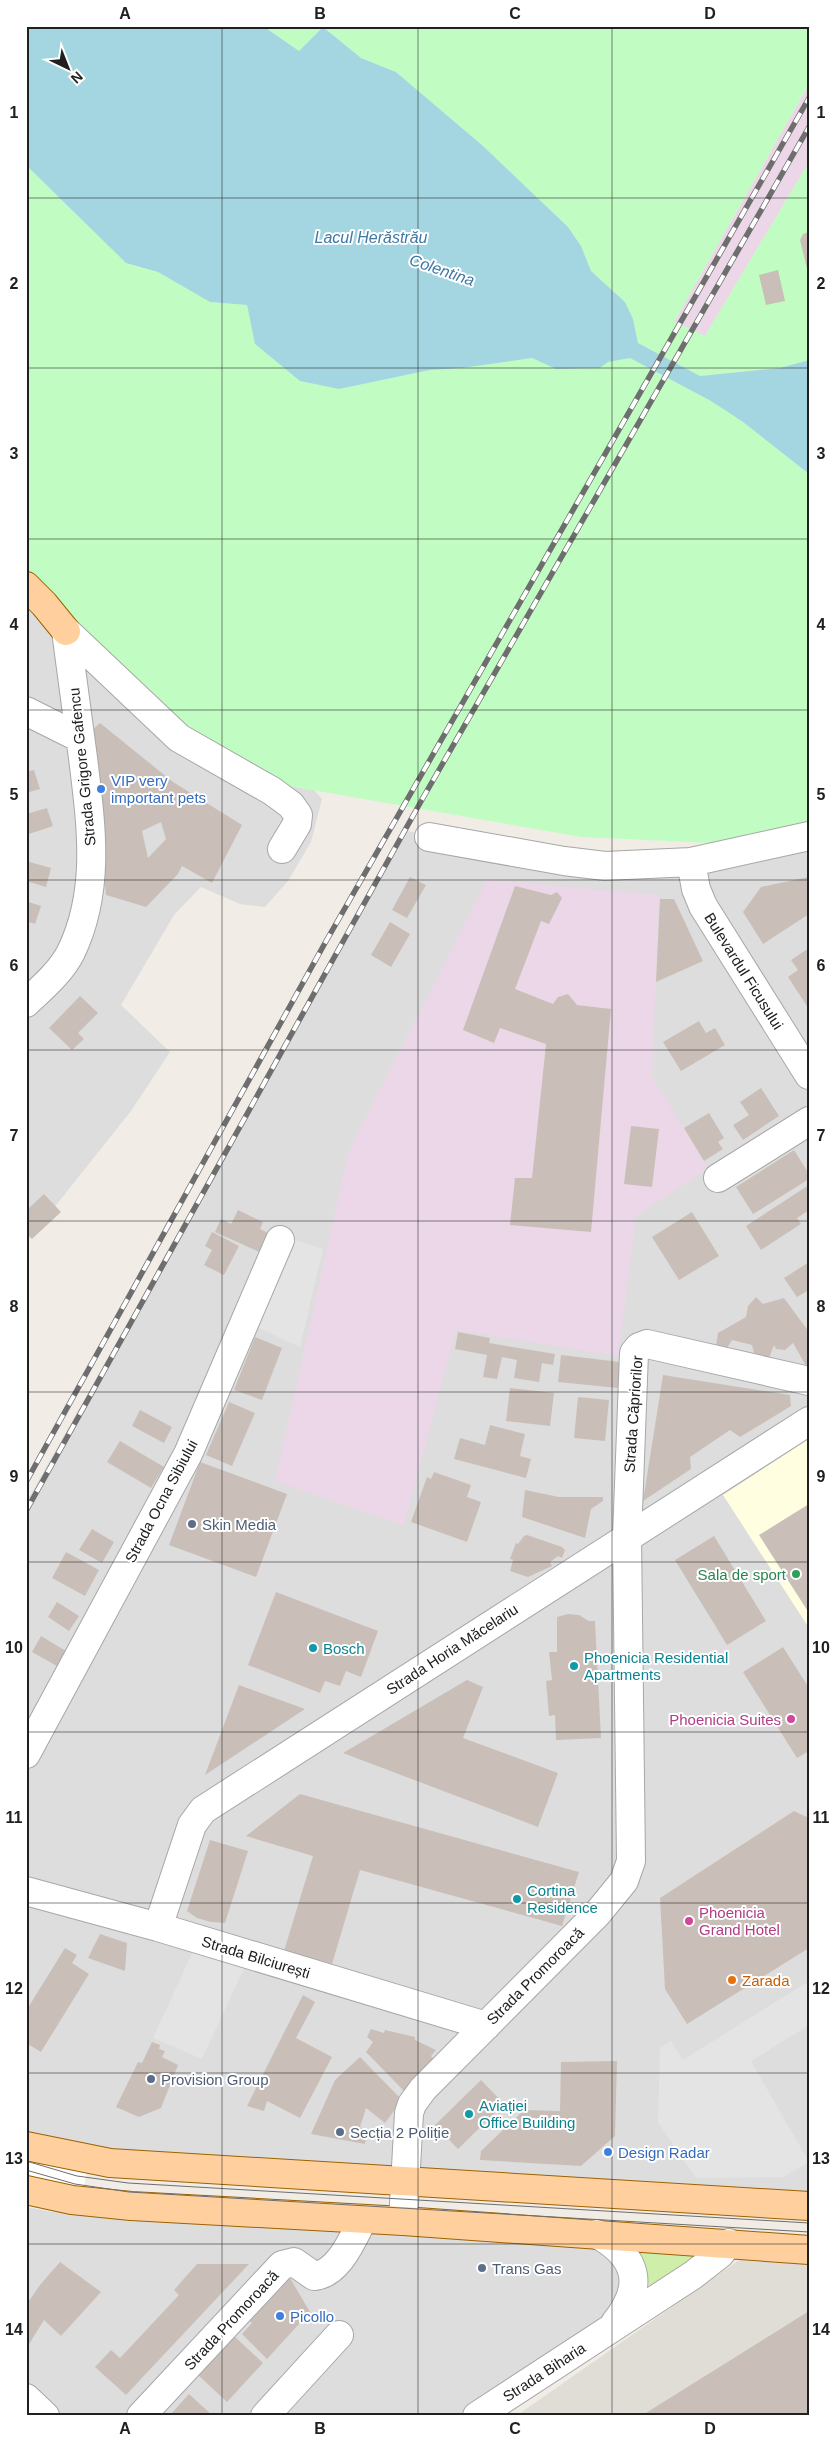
<svg xmlns="http://www.w3.org/2000/svg" width="835" height="2442" viewBox="0 0 835 2442" font-family="Arial,sans-serif">
<rect width="100%" height="100%" fill="#f1ede6"/>
<path fill="#dedddd" d="M26,587l263,199 25,4 8,9 -11,43 -23,39 -23,26 -25,-3 -39,-17 -27,28 -53,90 49,47 -39,59 -105,132z
M405,830l24,7 156,28 224,-29v1361l-698,-43 -85,-19v-632z
M26,2207l26,5 109,-4 447,32 22,62 -153,114h-451z"/>
<path fill="#ebd7e8" d="M809,84v78l-104,174 -31,-14z
M487,880l172,15 -7,181 56,93 -72,47 -18,140 -162,-26 -52,195 -129,-44 74,-331z"/>
<path fill="#fffee1" d="M809,1439v189l-86,-133z"/>
<path fill="#e0ddd7" d="M742,2258l67,3v155h-293z"/>
<path fill="#ceeea9" d="M636,2248l62,6v7l-41,25 -8,-1z"/>
<path fill="#c1fdc3" d="M263,26h546v58l-135,238 31,14 104,-174v198l-29,8 -80,8 -62,-33 -5,-24 -8,-17 -34,-31 -10,-25 -13,-19 -85,-81 -87,-74 -35,-14 -38,-31 -24,24z
M26,165l100,98 32,9 52,30 37,3 9,39 83,45 91,-19 32,-2 70,-10 24,11 44,-1 8,-6 22,-4 81,43 32,21 66,52v348l-99,21 -129,-6 -292,-51 -100,-50 -163,-149z"/>
<path fill="#e4e4e4" d="M286,1237l37,12 -23,98 -52,-24z
M195,1947l51,17 -44,95 -49,-21z
M809,1981v44l-58,36 58,101 -26,15 -87,1 -38,-56 2,-75 11,-6 12,19z"/>
<path fill="#a3d6e1" d="M26,26h237l36,25 24,-24 38,31 35,14 87,74 85,81 13,19 10,25 34,31 8,17 5,24 62,33 80,-8 29,-8v114l-66,-52 -32,-21 -81,-43 -22,4 -8,6 -44,1 -24,-11 -70,10 -32,2 -91,19 -39,-8 -45,-37 -8,-39 -37,-3 -52,-30 -32,-9 -100,-98z"/>
<path fill="#fff" d="M26,2138l64,15 -10,55 -54,-10z"/>
<path fill="#c9bfb8" fill-rule="evenodd" d="M809,232v41h-1l-8,-33 3,-6z
M778,270l7,31 -19,4 -7,-30z
M100,723l73,59 69,43 -30,58 -30,-17 -4,8 -32,33 -40,-12 -16,-163zM161,822l5,17 -18,19 -6,-27z
M34,770l6,19 -14,4v-21z
M47,808l6,18 -24,8 -3,-20z
M26,861l25,7 -5,19 -20,-6z
M410,877l16,8 -19,33 -15,-8z
M809,877v37l-46,30 -20,-32 18,-25z
M515,886l36,9 6,-3 5,6 -13,26 -8,-3 -26,68 38,15 5,-7 10,-3 9,11 34,4 -20,223 -81,-7 5,-47h17l14,-134 -46,-16 -6,15 -31,-13z
M660,899h14l29,62 -47,21z
M26,901l15,5 -6,18 -9,-3z
M390,922l20,12 -19,33 -20,-12z
M809,948v61l-21,-32 10,-7 -7,-10z
M80,996l18,17 -20,20 6,6 -12,11 -23,-22z
M699,1021l7,12 9,-5 10,17 -44,26 -18,-29z
M761,1088l18,28 -36,24 -10,-15 16,-10 -9,-13z
M709,1113l15,25 -6,4 5,7 -19,12 -20,-33z
M631,1126l28,3 -7,58 -28,-3z
M794,1150l15,24v5l-56,35 -17,-27z
M809,1185v25l-12,8 4,6 -40,26 -15,-24z
M44,1194l17,18 -29,27 -6,-6v-22z
M238,1210l25,12 -3,7 12,6 -8,19 -49,-22 6,-13 10,5z
M692,1212l27,44 -40,24 -27,-43z
M212,1232l27,14 -15,29 -20,-10 8,-15 -7,-4z
M809,1262v28l-12,7 -13,-19z
M756,1297l7,7 21,-6 25,34v39l-16,-28 -8,7 -9,-1 -2,-4 -5,13 -15,-5 -2,-8 -20,-5 -5,8 -11,-2 2,-13 28,-16 2,-11z
M458,1332l32,6 -1,5 66,11 -2,11 -11,-2 -3,19 -25,-4 3,-18 -15,-3 -5,22 -14,-2 4,-22 -32,-6z
M255,1337l27,11 -20,52 -28,-10z
M561,1355l59,7 -2,26 -60,-6z
M663,1375l127,20 1,11 -51,31 -10,-7 -40,27 1,12 -48,32z
M510,1388l44,5 -4,33 -44,-5z
M578,1397l31,3 -4,41 -31,-3z
M229,1402l26,11 -23,53 -26,-11z
M140,1410l32,17 -8,16 -32,-17z
M490,1425l35,9 -5,22 11,3 -5,19 -72,-19 6,-21 25,7z
M120,1441l44,26 -13,21 -44,-26z
M200,1462l87,32 -31,83 -87,-32z
M434,1472l37,13 -4,12 14,5 -14,40 -56,-20 16,-45 4,2z
M525,1490l34,7h44v4l-12,8 -6,29 -63,-21z
M809,1504v109l-50,-78z
M92,1529l22,13 -12,21 -23,-13z
M527,1535l35,12 3,3 -3,8 -4,-2 -8,6 2,4 -24,11 -18,-6 3,-11 -3,-1 6,-16 2,1 6,-8z
M714,1536l52,85 -39,24 -52,-85z
M66,1552l33,18 -14,26 -33,-18z
M276,1592l102,39 -17,46 -15,-6 -6,15 -15,-5 -5,12 -72,-28z
M57,1602l22,14 -10,15 -21,-14z
M568,1614l11,1 10,6h6l6,117 -45,2 -1,-25 -6,1 -3,-35 6,-1 -3,-28h8v-35z
M41,1636l25,15 -9,15 -25,-14z
M783,1647l26,41v63l-12,7 -54,-86z
M467,1680l16,7 -20,51 95,35 -20,54 -195,-74z
M239,1685l66,24 -100,66z
M300,1794l279,78 -17,54 -202,-56 -28,94 -48,-13 29,-95 -67,-20z
M794,1811l15,7v130l-122,76 -22,-35 -5,-91z
M210,1840l38,11 -23,72 -14,-1 -14,-4 -10,-7z
M100,1934l27,9 -2,28 -37,-13z
M65,1948l12,7 -5,8 17,11 -48,78 -15,-9v-32z
M303,1995l12,7 -19,36 36,19 -32,61 -33,-17 -3,10 -17,-5z
M371,2029l13,4 1,-3 30,7v3l21,10 -5,6 3,4 -29,32 -39,-40 7,-10 -6,-5z
M152,2042l8,3 -1,4 6,2 -3,6 16,8 -17,43 -22,9 -23,-10 22,-45 4,1z
M360,2057l42,43 -17,23 -19,-15 -6,19 7,4 -2,13 -54,-10 24,-54z
M617,2061l-2,75 -34,30 -101,-6 1,-9 43,-41 36,1 1,-49z
M481,2080l23,24 -46,45 -23,-24z
M60,2262l41,30 -40,44 -17,-16 -18,29v-44l14,-20z
M197,2264h52l-123,131 -31,-28 16,-17 9,8 59,-63 -5,-5z
M290,2278l20,34 -43,47 -25,-25 10,-11 -2,-2z
M809,2311v105h-168z
M234,2336l29,27 -36,39 -29,-27z
M189,2394l24,22h-44z"/>
<g fill="none" stroke-linecap="round" stroke-linejoin="round">
<defs>
<path id="minor" d="M66,631l113,107 93,53 19,14 7,10 -1,9 -15,25
M26,711l54,27
M429,837l135,24 41,5 86,-4 118,-26
M691,862l5,27 7,17 106,169
M26,1003c16,-15 35,-31 45,-51 30,-62 20,-128 12,-194 -6,-42 -11,-85 -17,-127
M718,1178l91,-57
M26,1754l162,-300 92,-214
M26,1891l132,36 328,99
M158,1927l34,-102 11,-15 606,-389
M403,2221l6,-108 3,-9 11,-15 174,-175 27,-33 7,-20 -4,-324 7,-184 5,-6 8,-3 162,37
M597,2234c41,23 48,52 18,89
M26,2398l19,18
M141,2416l141,-151 12,-3 20,14c25,-2 39,-38 49,-57
M265,2416l74,-81
M477,2416l216,-141 27,-21 9,-11"/>
<path id="major" d="M26,586l18,18 22,27
M26,2146l84,17 699,43
M26,2190l46,10 59,6 272,15 406,29"/>
</defs>
<use href="#minor" stroke="#a7a7a7" stroke-width="30"/>
<use href="#major" stroke="#9c6200" stroke-width="30"/>
<use href="#minor" stroke="#fff" stroke-width="28"/>
<use href="#major" stroke="#ffd09d" stroke-width="28"/>
<path stroke="#6e6e6e" stroke-width="1" d="M26,2161l51,15 51,7 681,40
M26,2170l49,14 54,8 680,40"/>
<defs>
<path id="rail" d="M26,1482l299,-539 484,-845
M26,1511l398,-715 385,-669"/>
</defs>
<use href="#rail" stroke="#6e6e6e" stroke-width="5.5"/>
<use href="#rail" stroke="#fff" stroke-width="4" stroke-dasharray="11" stroke-linecap="butt"/>
</g>
<path fill="none" stroke="#202020" stroke-width="1" stroke-opacity="0.55" d="M222,26v2390M418,26v2390M612,26v2390M26,198h783M26,368h783M26,539h783M26,710h783M26,880h783M26,1050h783M26,1221h783M26,1392h783M26,1562h783M26,1732h783M26,1903h783M26,2073h783M26,2244h783"/>
<g fill="#3f7fe0" stroke="#fff" stroke-width="2">
<circle cx="101" cy="789" r="5"/>
<circle cx="608" cy="2152" r="5"/>
<circle cx="280" cy="2316" r="5"/>
</g>
<g fill="#5c6f8a" stroke="#fff" stroke-width="2">
<circle cx="192" cy="1524" r="5"/>
<circle cx="151" cy="2079" r="5"/>
<circle cx="340" cy="2132" r="5"/>
<circle cx="482" cy="2268" r="5"/>
</g>
<circle fill="#2e9e5b" stroke="#fff" stroke-width="2" cx="796" cy="1574" r="5"/>
<g fill="#0f9aa8" stroke="#fff" stroke-width="2">
<circle cx="313" cy="1648" r="5"/>
<circle cx="574" cy="1666" r="5"/>
<circle cx="517" cy="1899" r="5"/>
<circle cx="469" cy="2114" r="5"/>
</g>
<g fill="#d1479c" stroke="#fff" stroke-width="2">
<circle cx="791" cy="1719" r="5"/>
<circle cx="689" cy="1921" r="5"/>
</g>
<circle fill="#e8710a" stroke="#fff" stroke-width="2" cx="732" cy="1980" r="5"/>
<g text-anchor="middle" dominant-baseline="central" stroke-width="4" stroke-linejoin="round" paint-order="stroke">
<g font-size="15" fill="#202020" stroke="#fff">
<text transform="translate(82 767) rotate(-96)">Strada Grigore Gafencu</text>
<text transform="translate(744 971) rotate(58)">Bulevardul Ficusului</text>
<text transform="translate(633 1414) rotate(-86)">Strada Căpriorilor</text>
<text transform="translate(161 1501) rotate(-62)">Strada Ocna Sibiului</text>
<text transform="translate(452 1649) rotate(-33)">Strada Horia Măcelariu</text>
<text transform="translate(256 1957) rotate(17)">Strada Bilciurești</text>
<text transform="translate(535 1976) rotate(-45)">Strada Promoroacă</text>
<text transform="translate(231 2320) rotate(-47)">Strada Promoroacă</text>
<text transform="translate(544 2372) rotate(-33)">Strada Biharia</text>
</g>
<g font-size="15" fill="#366cbe" stroke="#fff" text-anchor="start">
<text x="111" y="780">VIP very<tspan x="111" dy="17">important pets</tspan></text>
<text x="618" y="2152">Design Radar</text>
<text x="290" y="2316">Picollo</text>
</g>
<g font-size="15" fill="#4e5e75" stroke="#fff" text-anchor="start">
<text x="202" y="1524">Skin Media</text>
<text x="161" y="2079">Provision Group</text>
<text x="350" y="2132">Secția 2 Poliție</text>
<text x="492" y="2268">Trans Gas</text>
</g>
<g font-size="15" fill="#27864d" stroke="#fff" text-anchor="end">
<text x="786" y="1574">Sala de sport</text>
</g>
<g font-size="15" fill="#0d838f" stroke="#fff" text-anchor="start">
<text x="323" y="1648">Bosch</text>
<text x="584" y="1657">Phoenicia Residential<tspan x="584" dy="17">Apartments</tspan></text>
<text x="527" y="1890">Cortina<tspan x="527" dy="17">Residence</tspan></text>
<text x="479" y="2105">Aviației<tspan x="479" dy="17">Office Building</tspan></text>
</g>
<g font-size="15" fill="#b23c85" stroke="#fff" text-anchor="end">
<text x="781" y="1719">Phoenicia Suites</text>
<text x="699" y="1912" text-anchor="start">Phoenicia<tspan x="699" dy="17">Grand Hotel</tspan></text>
</g>
<g font-size="15" fill="#c56008" stroke="#fff" text-anchor="start">
<text x="742" y="1980">Zarada</text>
</g>
<g font-size="16" font-style="italic" fill="#4078a6" stroke="#fff">
<text x="371" y="237">Lacul Herăstrău</text>
<text transform="translate(442 270) rotate(19)">Colentina</text>
</g>
</g>
<rect width="835" height="2442" fill="none" stroke="#ffffff" stroke-width="55"/>
<g transform="translate(68 68) rotate(137)" stroke="#ffffff" stroke-width="4" paint-order="stroke">
<path d="M0-4L9 19L0 12L-9 19Z" fill="#202020"/>
<text y="-8" font-size="14" font-weight="bold" text-anchor="middle" fill="#202020">N</text>
</g>
<rect x="28" y="28" width="780" height="2386" fill="none" stroke="#202020" stroke-width="2"/>
<g font-size="16" text-anchor="middle" font-weight="bold" fill="#202020">
<text x="125" y="19">A</text>
<text x="320" y="19">B</text>
<text x="515" y="19">C</text>
<text x="710" y="19">D</text>
<text x="14" y="118">1</text>
<text x="821" y="118">1</text>
<text x="14" y="289">2</text>
<text x="821" y="289">2</text>
<text x="14" y="459">3</text>
<text x="821" y="459">3</text>
<text x="14" y="630">4</text>
<text x="821" y="630">4</text>
<text x="14" y="800">5</text>
<text x="821" y="800">5</text>
<text x="14" y="971">6</text>
<text x="821" y="971">6</text>
<text x="14" y="1141">7</text>
<text x="821" y="1141">7</text>
<text x="14" y="1312">8</text>
<text x="821" y="1312">8</text>
<text x="14" y="1482">9</text>
<text x="821" y="1482">9</text>
<text x="14" y="1653">10</text>
<text x="821" y="1653">10</text>
<text x="14" y="1823">11</text>
<text x="821" y="1823">11</text>
<text x="14" y="1994">12</text>
<text x="821" y="1994">12</text>
<text x="14" y="2164">13</text>
<text x="821" y="2164">13</text>
<text x="14" y="2335">14</text>
<text x="821" y="2335">14</text>
<text x="125" y="2434">A</text>
<text x="320" y="2434">B</text>
<text x="515" y="2434">C</text>
<text x="710" y="2434">D</text>
</g>
</svg>
